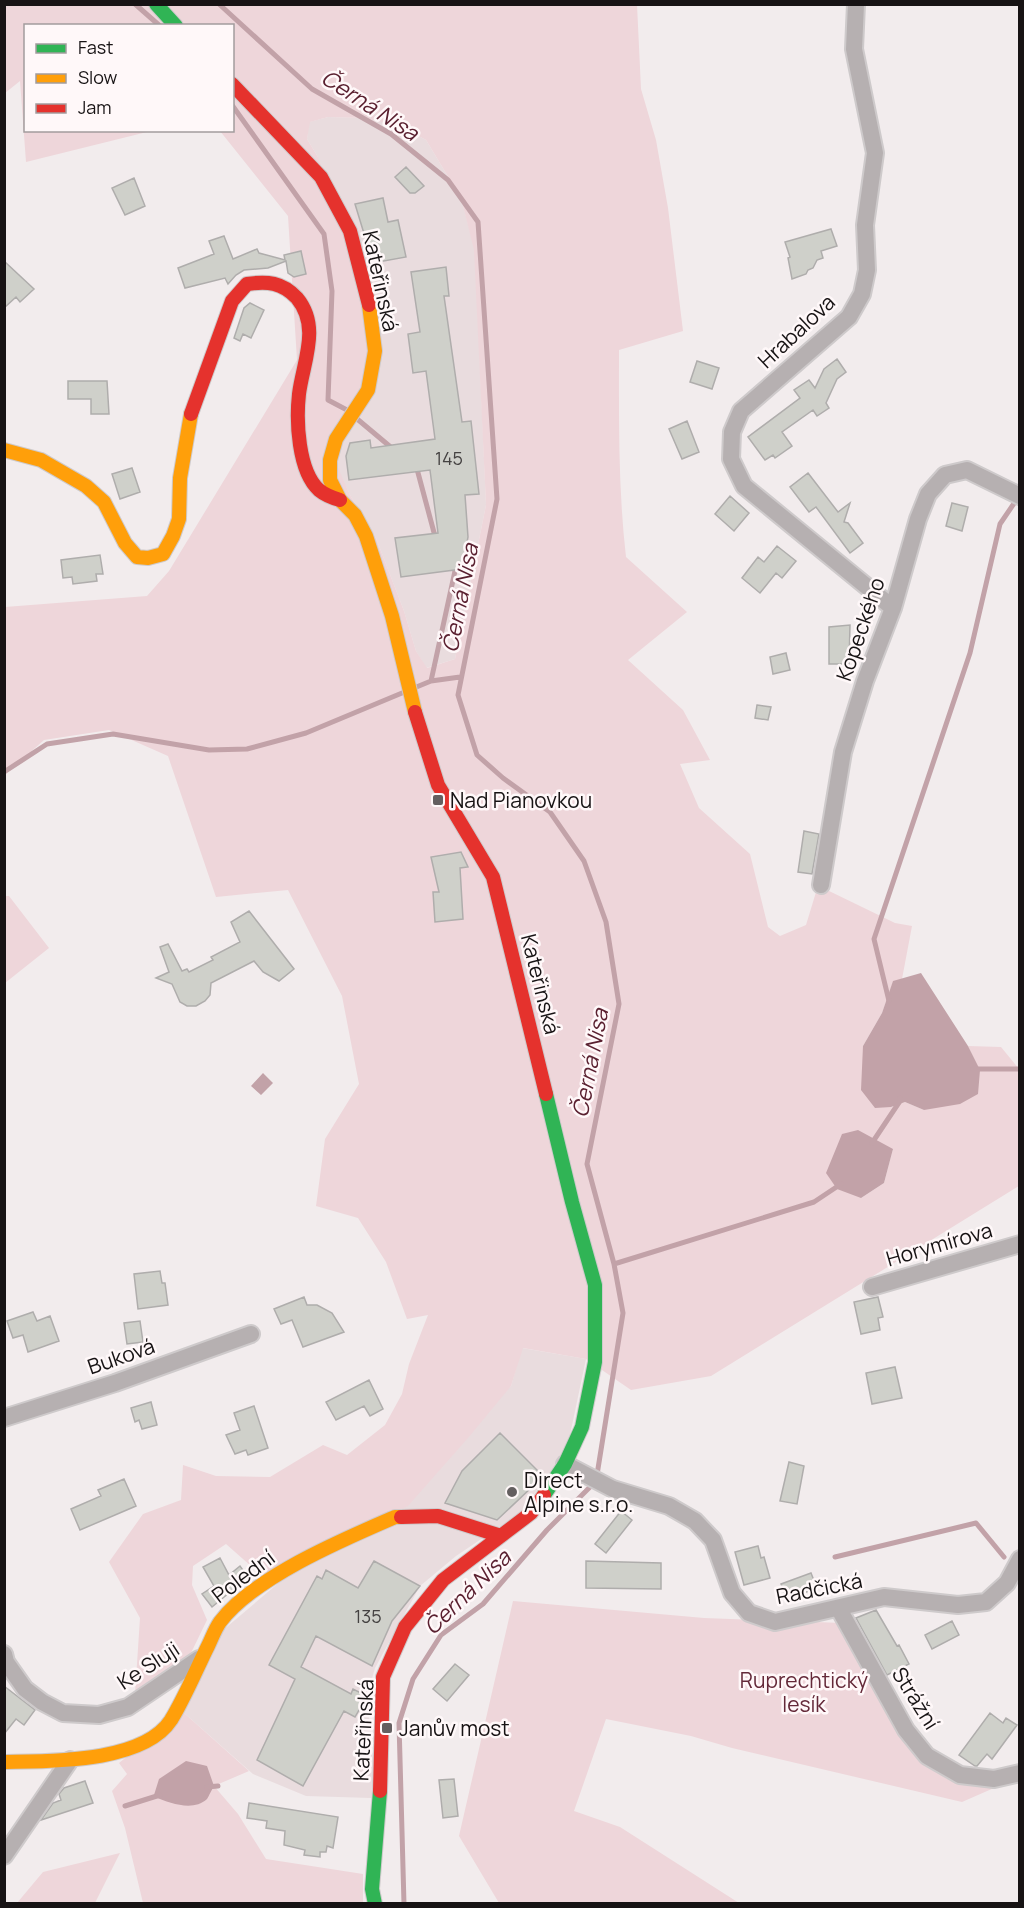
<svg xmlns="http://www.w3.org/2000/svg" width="1024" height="1908" viewBox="0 0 1024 1908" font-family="Manrope,sans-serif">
<rect width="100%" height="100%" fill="#f2eced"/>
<path fill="#e9dcde" d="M328,117l35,1 37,8 26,14 35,58 14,52 11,255 -31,154 -29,9 -10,-17 -12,-40 -28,-73 -26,-43 -14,-30 -18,-308 -11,-18 2,-17z
M522,1348l64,11 -19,90 -47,64 -64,43 -36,30 -45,82 -8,28 8,83 -4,19 -65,-2 -53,-22 -70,-62 39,-81 289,-245z"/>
<path fill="#eed6da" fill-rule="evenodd" d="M5,5h632l4,84 15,51 12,68 15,123 -64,19c0,68 -1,138 7,207l61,55 -59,48 55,50 27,50 -30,4 19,44 51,46 18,73 12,9 26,-11 14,-46 7,11 68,33 17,3 -10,53 -9,3 -11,31 -19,33 28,61 14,-5 19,8 55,-40 -11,-24 33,1 18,22v117l-308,190 -80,14 -45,-31 -63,-11 -12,38 -43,52 -60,68 -147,69 -35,-31 -33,22 -1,19 15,35 -17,35 -55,39 5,-76 -31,-56 34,-48 38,-14 2,-35 33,11 54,1 53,-32 24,10 38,-30 17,-31 7,-30 19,-49 -21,4 -21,-57 -28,-44 -42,-12 9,-67 34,-55 -17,-88 -54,-106 -72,7 -48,-141 -59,-26 -65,10 -39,35v-168l142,-11 22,-25 128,-211 -9,-144 -68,-85 12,-1v-104h-206v104l125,1 -125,31 -6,-81 -15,12zM328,117l35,1 37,8 26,14 35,58 13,52 12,255 -31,154 -28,9 -11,-17 -12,-40 -28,-73 -26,-43 -13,-30 1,-40 45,-75 -65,-193 -11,-18 3,-17zM893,1149l-9,34 -23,15z
M5,896h4l40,52 -44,35z
M513,1601l191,17 138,5 105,156 63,2 -48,21 -230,-54 -41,-12 -85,-17 -32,92 46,16 119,76h-240l-40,-67z
M183,1712l66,59 -35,15 24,28 28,45 97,15v29h-220l-18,-75 -13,-37 15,-17 -8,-11z
M120,1853l-25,50h-78l26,-31z"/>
<path fill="#c2a2a8" d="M921,973l47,73 12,24 -2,24 -18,10 -36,6 -19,-8 -14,5 -16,1 -14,-18 2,-44 19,-33 11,-32z
M263,1073l10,10 -12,12 -10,-9z
M858,1130l35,19 -9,34 -23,15 -24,-9 -11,-16 16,-39z
M186,1761l21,5 7,20c-2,3 -5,10 -7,13 -14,13 -37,4 -52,-2l-1,-2 5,-16z"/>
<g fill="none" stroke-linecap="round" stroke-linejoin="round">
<path stroke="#c2a2a8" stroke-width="5" d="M135,4l25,22
M219,4l93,85 79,45 57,46 30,42 19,277 -39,196 19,60 26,23 47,34 34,49 22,61 13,82 -32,160 27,100 9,49 -27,168 -49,49 -64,74 -42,31 -28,44 -14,44 5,181
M232,105l92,129 8,57 -4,109 19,10
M356,418l37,31
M413,466l4,3 19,71
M431,681l24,-110 -3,-5
M414,688l17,-7 29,-4
M4,772l43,-28 66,-10 96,16 38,-1 59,-16 96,-40
M889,1001l-15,-62 96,-286 30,-129 17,-25
M973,1069h47
M872,1143l28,-42v-3
M614,1264l200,-62 27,-18
M835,1557l141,-34 28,34
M207,1787l11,-1
M125,1806l35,-11"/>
</g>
<path fill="#cfd0ca" stroke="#afadac" stroke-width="1.5" d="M406,167l18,19 -9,7h-5l-15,-16z
M134,178l11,28 -20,9 -13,-27z
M383,198l5,24 10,-2 8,37 -33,6 -18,-59z
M831,229l6,17 -16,5 2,7 -6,2 -4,8 -5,2 -2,4 -14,5 -4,-21 2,-1 -5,-15z
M224,236l9,23 24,-10 2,4 26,7 -1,-5 17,-4 5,23 -12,3 -6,-4 -2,-12 -18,7 -24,2 -8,5 -8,9 -3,-6 -40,10 -7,-20 36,-14 -5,-13z
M4,261l30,28 -14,13 -4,-5 -12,11z
M446,267l3,29h-5l18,126 9,-1 8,73 -14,1 3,42 -6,32 -61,8 -6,-39 43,-5 -8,-63 -81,10 -3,-24 4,-13 20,-3 1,8 64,-9 -9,-68 -13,2 -5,-39 12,-2 -9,-60z
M250,303l14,7 -13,28 -8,-4 -3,7 -6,-3 10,-30z
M837,359l9,13 -9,7 -11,24 3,5 -12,8 -4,-6 -31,22 10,14 -17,12 -2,-3 -8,5 -17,-23 52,-39 -6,-8 15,-10 6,8 9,-19z
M697,361l22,7 -7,21 -22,-7z
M68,381h39l2,33h-18v-15h-23z
M687,421l12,31 -17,7 -13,-30z
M132,468l8,24 -20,7 -8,-25z
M808,473l30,39 12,-9 -6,19 4,1 15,20 -13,10 -34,-46 -7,5 -19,-25z
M730,496l19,17 -15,18 -19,-17z
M952,503l16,4 -6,24 -16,-5z
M777,546l19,15 -14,17 -6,-5 -16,20 -18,-15 16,-21 6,5z
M100,555l3,19h-7l1,7 -24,3 -1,-7 -9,1 -2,-18z
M850,625l-1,39h-20v-37z
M786,653l4,17 -17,4 -3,-17z
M757,705l14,2 -3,13 -13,-2z
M804,831l15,3 -7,40 -14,-2z
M461,852l7,15 -8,1 3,51 -28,3 -2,-30h6l-8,-35z
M249,911l45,58 -15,12 -16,-9 -9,-11 -43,22 -1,12 -5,6 -9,5h-9l-7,-4 -8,-18 -16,-6 13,-6 -9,-25 8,-3 14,27 5,-2 2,3 24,-12 -2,-3 29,-15 -9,-20z
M160,1271l2,12h3l3,22 -30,4 -4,-35z
M304,1297l3,8h10l15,8 12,19 -41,15 -11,-27 -11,4 -7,-15z
M878,1297l5,20 -5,1 2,12 -19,4 -7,-32z
M33,1312l4,9 13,-5 9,25 -31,11 -5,-17 -10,3 -6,-17z
M140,1321l3,21 -16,2 -3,-21z
M895,1367l7,31 -30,6 -6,-31z
M369,1380l14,29 -13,7 -6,-10 -28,14 -10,-18z
M151,1402l6,23 -15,4 -3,-9 -4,2 -4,-14z
M254,1406l14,42 -20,7 -2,-5 -11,4 -9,-19 14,-5 -6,-17z
M500,1433l41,41 -9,13 -35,33 -52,-17 17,-32z
M789,1462l15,4 -7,38 -17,-3z
M124,1479l12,27 -56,24 -9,-21 30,-13 -3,-6z
M621,1511l11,9 -26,33 -11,-9z
M758,1546l3,12 3,-1 6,21 -26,7 -9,-33z
M220,1558l9,17 11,-9 8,11 -36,30 -10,-13 12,-8 -11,-19z
M374,1561l46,25 -28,35 -20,45 -56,-30 -15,31 50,27 2,-5 14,7 -12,21 -11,-6 -41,75 -46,-26 38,-81 -26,-14 48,-89 5,3 4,-9 32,18z
M586,1561l75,2v26l-75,-1z
M811,1573l6,15 -30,11 -6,-15z
M876,1610l21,36 2,-1 10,19 -22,11 -31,-57z
M952,1621l7,14 -27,14 -7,-14z
M455,1664l14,11 -22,26 -14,-12z
M4,1686l31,24 -11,15 -8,-6 -12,15z
M990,1713l13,10 3,-5 11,7 -25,34 -5,-5 -10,12h-2l-16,-11z
M454,1779l4,37 -15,2 -4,-38z
M85,1781l8,22 -52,17 12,-17 8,-3 -2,-6 5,-6z
M249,1803l89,14 -5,31 -6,-2 -1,6h-6v5l-16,-2 1,-5 -21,-5 1,-14 -19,-3 1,-7 -20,-3z"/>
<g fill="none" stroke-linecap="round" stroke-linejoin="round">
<defs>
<path id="street" d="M856,4l-2,45 21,104 -10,72 2,45 -5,24 -13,23 -108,94 -9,21 -1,27 13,27 149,122
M821,885l22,-133 22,-71 28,-73 25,-89 10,-25 17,-19 22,-5 53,26
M872,1287l148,-43
M4,1418l111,-35 136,-49
M565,1464l48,25 56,17 26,15 18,19 19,53 17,20 26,9 109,-25 74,8 28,-3 21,-19 13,-24
M839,1609l67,121 21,26 33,19 34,4 26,-6
M4,1654l2,8 19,27 17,13 21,11 36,2 29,-8 71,-48
M4,1856l66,-96"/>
<path id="fast" d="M156,4l20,22
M544,1495l21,-31 17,-37 13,-65v-77l-23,-83 -26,-108
M375,1904l-3,-15 8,-98"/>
<path id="slow" d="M369,305l6,46 -7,39 -32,49 -6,21v20l10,20 15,15 11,21 26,80 23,96
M4,450l37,10 45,26 18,16 21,41 12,14 11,1 15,-4 10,-18 6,-17 1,-41 11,-64
M4,1762c46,-1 139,1 167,-42 14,-23 25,-50 37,-74 4,-8 7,-17 12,-24 34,-45 124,-83 175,-105h6"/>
<path id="jam" d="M232,84l89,93 29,54 19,74
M191,414l41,-113 15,-17c20,-3 35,-2 50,14 24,29 6,64 2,96 -3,27 -1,77 20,96 6,5 14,8 21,10
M415,712l23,73 55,92 53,217
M401,1517l37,-1 63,20
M380,1791l3,-114 22,-50 38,-47 88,-67 13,-18"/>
</defs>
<use href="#street" stroke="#cecacb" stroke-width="20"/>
<use href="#fast" stroke="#cecacb" stroke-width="16"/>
<use href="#slow" stroke="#cecacb" stroke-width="16"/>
<use href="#jam" stroke="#cecacb" stroke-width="16"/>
<use href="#street" stroke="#b6b0b1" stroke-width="16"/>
<use href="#fast" stroke="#30b455" stroke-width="14"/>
<use href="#slow" stroke="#ff9f0a" stroke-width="14"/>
<use href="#jam" stroke="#e5322d" stroke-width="14"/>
</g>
<g fill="#645f60" stroke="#fff8f9" stroke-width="2">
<rect x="432" y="794" width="12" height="12" rx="3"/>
<circle cx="512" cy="1492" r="6"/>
<rect x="381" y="1722" width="12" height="12" rx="3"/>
</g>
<g text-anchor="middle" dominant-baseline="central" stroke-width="5" stroke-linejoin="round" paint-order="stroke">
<g font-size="18" fill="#454242">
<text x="449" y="458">145</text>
<text x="368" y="1616">135</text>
</g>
<g font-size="21" fill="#171314" stroke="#fff8f9">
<text transform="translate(381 281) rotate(78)">Kateřinská</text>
<text transform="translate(796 331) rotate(-43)">Hrabalova</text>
<text transform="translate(860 629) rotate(-71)">Kopeckého</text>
<text transform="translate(541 984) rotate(76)">Kateřinská</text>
<text transform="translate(939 1244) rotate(-16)">Horymírova</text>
<text transform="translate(121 1356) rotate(-19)">Buková</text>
<text transform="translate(243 1576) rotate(-37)">Polední</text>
<text transform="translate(819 1588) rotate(-11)">Radčická</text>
<text transform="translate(148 1665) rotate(-33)">Ke Sluji</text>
<text transform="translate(916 1698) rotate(58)">Strážní</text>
<text transform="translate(363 1730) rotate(-87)">Kateřinská</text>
</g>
<g font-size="21" fill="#171314" stroke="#fff8f9" text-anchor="start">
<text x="450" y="800">Nad Pianovkou</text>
<text x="524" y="1480">Direct<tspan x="524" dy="24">Alpine s.r.o.</tspan></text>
<text x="399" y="1728">Janův most</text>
</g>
<g font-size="21" fill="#642939" stroke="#fff8f9">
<text x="804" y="1680">Ruprechtický<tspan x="804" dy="24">lesík</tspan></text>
</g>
<g font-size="22" font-style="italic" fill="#5a2030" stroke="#fff8f9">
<text transform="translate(370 105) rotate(33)">Černá Nisa</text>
<text transform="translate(460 598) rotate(-79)">Černá Nisa</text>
<text transform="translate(590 1063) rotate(-79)">Černá Nisa</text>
<text transform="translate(467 1592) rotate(-44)">Černá Nisa</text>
</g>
</g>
<rect width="1024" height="1908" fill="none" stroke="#171314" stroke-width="12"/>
<rect x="24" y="24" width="210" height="108" fill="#fff8f9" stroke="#a29c9d" stroke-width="1.5"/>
<rect x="36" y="44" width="30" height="9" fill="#30b455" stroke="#a29c9d" stroke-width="1.5"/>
<text x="78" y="54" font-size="18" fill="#171314">Fast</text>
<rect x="36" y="74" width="30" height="9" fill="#ff9f0a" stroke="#a29c9d" stroke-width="1.5"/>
<text x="78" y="84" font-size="18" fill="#171314">Slow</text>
<rect x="36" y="104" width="30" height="9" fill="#e5322d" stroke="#a29c9d" stroke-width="1.5"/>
<text x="78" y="114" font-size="18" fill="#171314">Jam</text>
</svg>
